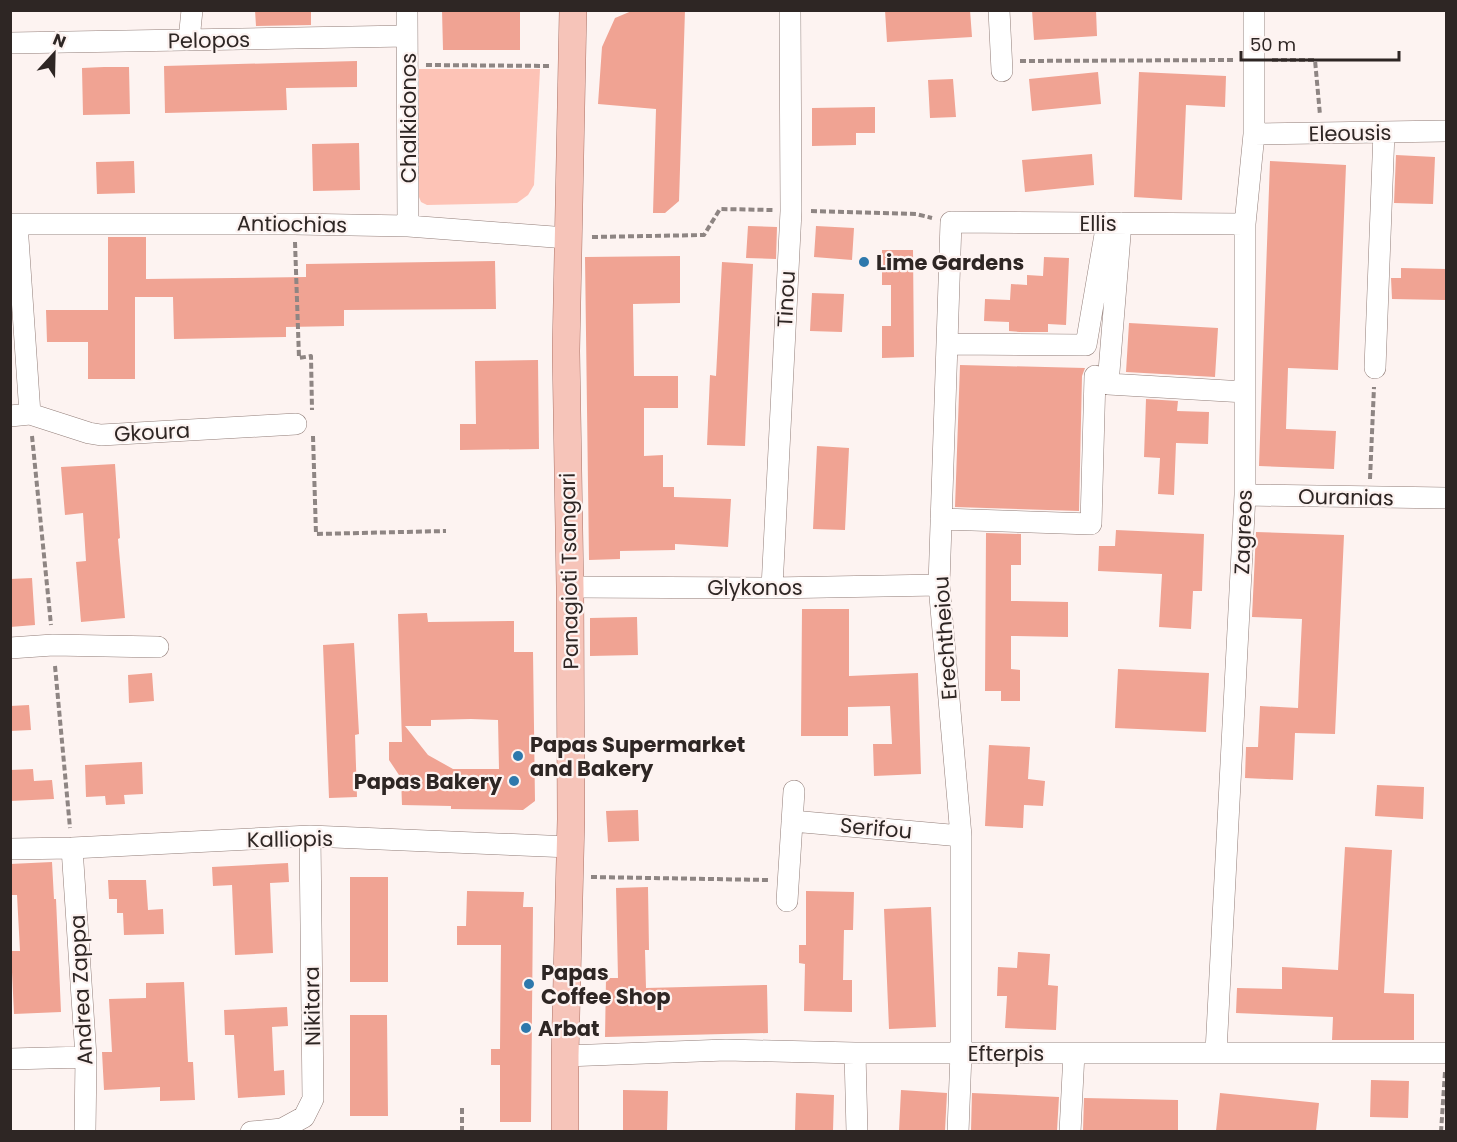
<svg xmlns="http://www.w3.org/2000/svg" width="1457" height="1142" viewBox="0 0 1457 1142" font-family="Poppins,sans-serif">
<rect width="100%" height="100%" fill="#fdf3f1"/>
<path fill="#fdc3b6" d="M419,69h121l-6,116 -6,10 -11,8 -90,2 -6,-3 -2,-5z"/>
<path fill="#f0a393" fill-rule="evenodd" d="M255,10h56v15l-55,1z
M442,10h78v40h-77z
M634,10h51l-6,191 -14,12h-12l3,-104 -58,-5 4,-57 13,-29z
M885,10h85l2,27 -85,5z
M1032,10h64l1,26 -63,4z
M357,61v26l-71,1 1,22 -122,3 -1,-47z
M104,67h25l1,47 -47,1 -1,-47z
M1098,72l3,32 -69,7 -3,-32z
M1139,72l87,4 -1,31 -39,-2 -4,95 -48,-3z
M953,79l3,38 -26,1 -2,-38z
M875,107v26h-19v12l-44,1v-38z
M359,143l1,47 -47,1 -1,-47z
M1092,154l2,31 -69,7 -3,-32z
M1396,155l39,2 -2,47 -39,-1z
M134,161l1,32 -38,1 -1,-32z
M1270,161l76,4 -8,205 -50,-2 -2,61 50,2 -2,38 -75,-3z
M748,226l29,1 -1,32 -30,-1z
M816,226l38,2 -2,32 -38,-3z
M108,237h38v42l160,-2v-13l189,-3 1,48 -152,1v16l-58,1v10l-112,2 -1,-42h-38v82h-47v-37h-41l-1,-32h62z
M882,250h31l1,107 -32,1v-32h9v-41h-9z
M680,256v47l-47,1 1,72h44v32h-34v48l19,-1v32h11v10l57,2 -3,48 -53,-3v6l-55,1v8l-31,1 -4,-303z
M1044,257l25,1 -3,67 -18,-1v8h-28l-11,-1v-9l-25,-1 1,-22 25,1 1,-16 16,1v-10l16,1z
M722,262l31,2 -8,182 -38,-1 3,-70 6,1z
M1401,268l45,1v31l-54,-1 -1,-21h10z
M812,293l32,1 -2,38 -32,-1z
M1129,323l89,5 -3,49 -89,-5z
M538,360l1,89 -79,1v-26h16l-1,-63z
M960,365l125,3 -3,8 -3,135 -124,-4z
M1146,399l32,2 -1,10 32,1 -1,32 -32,-1 -2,52 -16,-1 2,-36 -16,-1z
M817,446l32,2 -4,82 -32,-1z
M115,464l5,74 -2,1 7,79 -44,4 -5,-60 10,-1 -3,-48 -18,2 -4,-48z
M1116,530l88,4 -2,57h-9l-2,38 -32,-2 3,-53 -64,-3 1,-25h16z
M1256,532l88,3 -9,199 -40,-1 -2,47 -48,-2 1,-31h12l2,-41 38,2 1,-25 3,-64 -50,-2z
M986,533l35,1v31h-10v36l57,1v35l-57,-1v33l9,1v31h-19v-10h-16z
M32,578l3,47 -25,2v-48z
M802,609h47v67l69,-3 3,101 -47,2 -1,-32h19l-2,-38 -42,1v29h-47z
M427,613l1,9 86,-1v31h19l2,149 -12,9 -72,-1v-3l-49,-1 -1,-27 -12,-18v-18h13l-4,-128zM471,719l27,1 1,49h-46l-25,-14 -23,-29h26v-6z
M637,617l1,38 -48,1v-38z
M354,643l5,91 -4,1 2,62 -28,1 -6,-153z
M1118,669l91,4 -3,59 -91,-4z
M152,673l2,28 -25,2 -1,-28z
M29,705l2,25 -21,1v-25z
M989,745l41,2 -2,32 17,2 -2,25 -19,-1 -1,23 -38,-2z
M142,762l1,32 -19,1 1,9 -19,1 -1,-9 -19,1 -1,-32z
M33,769l1,12 18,-1 2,19 -44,2v-31z
M1377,785l47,2 -1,32 -48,-3z
M638,810l1,31 -31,1 -2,-31z
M1345,847l47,3 -8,143 30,1v46h-82l1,-23 -97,-4 1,-25 45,1v-22l56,3z
M52,862l2,37h2l5,113 -47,2 -3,-63h9l-3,-56h-7v-31z
M288,863l1,19 -19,1 3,70 -38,2 -3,-70 -19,1 -1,-19z
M350,877h38v105h-38z
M108,880h38l2,30 15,-1 1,25 -40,1 -1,-22h-6v-14h-8z
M648,887l1,63h-4l1,38 121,-3 1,48 -163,4 1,-59h12l-2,-90z
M467,891l57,1 -1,15h10l-2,215h-31v-57h-9v-16h9l1,-104h-44v-19h9z
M806,891l48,1 -1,38h-9l-1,50h9v32l-48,-1 1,-47 -6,-1v-18h7z
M931,907l5,120 -47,2 -5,-120z
M1018,952l32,2 -2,31 10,1 -2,44 -51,-2 2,-32h-10l1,-29 19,1z
M184,982l4,80h5l2,38 -35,1v-14l-56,3 -2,-38h10l-3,-53 37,-1v-15z
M287,1007l1,19 -16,1 2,44 10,-1 1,25 -47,3 -4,-63h-9l-1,-25z
M350,1015h37l1,101h-38z
M1371,1080l38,1 -1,37 -38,-1z
M623,1090l45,1 -1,40h-44z
M901,1090l46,3 -2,38h-46z
M796,1093l38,2 -1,36h-38z
M972,1093l87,4 -2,34h-86z
M1220,1093l99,10 -3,28h-100z
M1084,1098l94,2v31h-95z"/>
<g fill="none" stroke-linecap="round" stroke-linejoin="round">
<defs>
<path id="minor" d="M407,10l1,216
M999,10l3,61
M189,40l3,-30
M10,43l397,-7
M1254,134l192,-3
M1121,223l-13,161 137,8
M10,224h284l114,2 159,12
M17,224l13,190
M947,344l139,1 21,-122
M1375,368l9,-236
M10,416l20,-2 59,19 12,2 195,-11
M1245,495l201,3
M941,519l150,5 4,-148
M570,587l202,1 167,-3
M772,588l19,-377 -1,-201
M10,648l43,-3 105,2
M792,821l169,15
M72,848l14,209 -1,75
M10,849l62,-1 238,-12 260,11
M787,901l7,-110
M1216,1052l29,-557v-271l9,-90v-124
M855,1053l2,79
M565,1056l161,-6 129,3h591
M10,1059l76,-2
M251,1132l31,-3 22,-12 9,-18 -3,-263
M958,1132l3,-79v-217l-22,-251 12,-363 294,2
M1070,1132l4,-79"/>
<path id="major" d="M565,1132v-76l6,-237 -1,-232 -4,-236 7,-341"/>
</defs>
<use href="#minor" stroke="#927e79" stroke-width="22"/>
<use href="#major" stroke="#ac7367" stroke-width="28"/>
<path stroke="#8e8583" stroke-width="4" stroke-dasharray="6 3" stroke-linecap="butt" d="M1272,60h43l5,55
M1020,61l215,-1
M426,65l125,1
M811,211l105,3 16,4
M592,237l112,-2 16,-26 53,1
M295,242l4,116 12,-2 1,54
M32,436l19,189
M313,436l3,98 130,-3
M1370,479l4,-92
M55,666l15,162
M591,877l178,3
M462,1132v-25
M1441,1132l4,-60"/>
<use href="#minor" stroke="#fff" stroke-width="21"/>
<use href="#major" stroke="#f6c4b9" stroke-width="27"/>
</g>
<g fill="#2e78ac" stroke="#fdf3f1" stroke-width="2">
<circle cx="864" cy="262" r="6"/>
<circle cx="518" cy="756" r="6"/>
<circle cx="514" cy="781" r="6"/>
<circle cx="529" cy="984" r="6"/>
<circle cx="526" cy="1028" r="6"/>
</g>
<g text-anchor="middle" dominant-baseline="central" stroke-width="4.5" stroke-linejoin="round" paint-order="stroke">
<g font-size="21" fill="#2e2624" stroke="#fdf3f1">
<text transform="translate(209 40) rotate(-1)">Pelopos</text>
<text transform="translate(408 118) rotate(-90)">Chalkidonos</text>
<text transform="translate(1350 133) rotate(-1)">Eleousis</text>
<text x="1098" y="223">Ellis</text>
<text transform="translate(292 224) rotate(1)">Antiochias</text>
<text transform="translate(786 299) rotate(-87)">Tinou</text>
<text transform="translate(152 432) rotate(-3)">Gkoura</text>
<text transform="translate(1346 497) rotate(1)">Ouranias</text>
<text transform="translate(1243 532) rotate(-88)">Zagreos</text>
<text transform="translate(569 571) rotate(-91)">Panagioti Tsangari</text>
<text x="755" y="587">Glykonos</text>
<text transform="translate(945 638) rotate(-94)">Erechtheiou</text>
<text transform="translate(876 828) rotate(5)">Serifou</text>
<text transform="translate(290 839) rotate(-1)">Kalliopis</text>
<text transform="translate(81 990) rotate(-93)">Andrea Zappa</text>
<text transform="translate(312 1006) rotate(-91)">Nikitara</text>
<text x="1006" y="1053">Efterpis</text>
</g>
<g font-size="21" font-weight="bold" fill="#2e2624" stroke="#fdf3f1" text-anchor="start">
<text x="876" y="262">Lime Gardens</text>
<text x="530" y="744">Papas Supermarket<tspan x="530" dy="24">and Bakery</tspan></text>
<text x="502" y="781" text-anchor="end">Papas Bakery</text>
<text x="541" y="972">Papas<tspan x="541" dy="24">Coffee Shop</tspan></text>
<text x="538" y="1028">Arbat</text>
</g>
</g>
<rect width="1457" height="1142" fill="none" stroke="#2e2624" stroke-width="24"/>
<g transform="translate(54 54) rotate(22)" stroke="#fdf3f1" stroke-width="4.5" paint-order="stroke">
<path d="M0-4.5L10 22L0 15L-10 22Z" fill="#2e2624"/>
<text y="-9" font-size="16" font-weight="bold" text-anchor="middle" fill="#2e2624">N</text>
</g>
<path d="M1241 51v9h158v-9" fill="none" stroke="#2e2624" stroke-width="3"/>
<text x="1250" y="51" font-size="18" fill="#2e2624" stroke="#fdf3f1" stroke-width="4.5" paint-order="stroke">50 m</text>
</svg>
